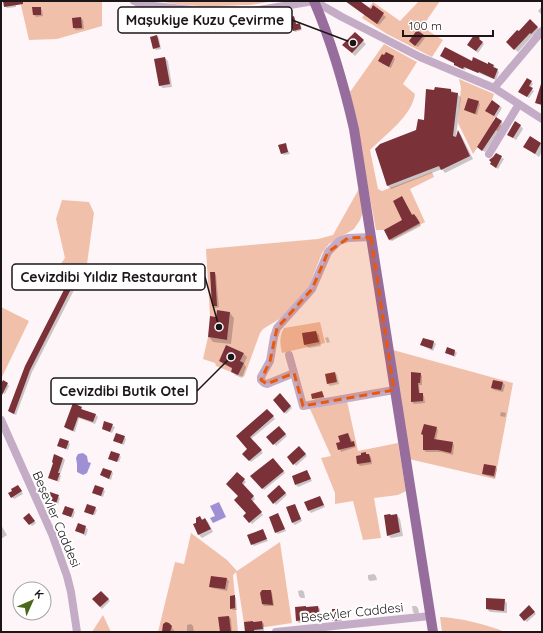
<svg xmlns="http://www.w3.org/2000/svg" width="543" height="633" viewBox="0 0 543 633" font-family="Quicksand,sans-serif">
<rect width="100%" height="100%" fill="#fdf5f8"/>
<path fill="#f1c0aa" d="M20,1h82v25l-45,13 -28,1z
M158,1h112c-9,3 -19,4 -28,4 -27,2 -56,2 -84,-4z
M419,1h21l-18,26 21,13 -11,17 -45,-23 -25,-16 11,-16 27,19z
M384,44l33,18 -14,22 12,10c-3,22 -30,41 -45,56l8,39 4,2 50,-19 2,5 -24,12 15,33 -35,19 -6,-11h-8l-26,-138z
M459,79l35,15 -2,6 -6,11 9,6 -2,4 9,5 -3,6 -8,-5 -18,27 -15,-31 3,-35z
M360,187l3,25 -3,8 -6,9 -25,15 -7,9 -14,36 -27,29 -18,11 -3,4 -16,44 -6,-2 6,-12 -4,-2 4,-8 -18,-8 -7,16 13,7 -1,4 -15,-6 -1,-3 -12,-4 5,-22 19,3 3,-28 -13,-2 -1,7 -6,-1 -4,-67 112,-10 15,-4z
M62,200l27,2 5,11 -7,51 -7,17 -28,-5 13,-18 -9,-39z
M1,307l28,14 -28,58z
M320,322l5,21 -43,10c-2,-10 -3,-16 2,-25z
M393,350l120,33 -18,96 -86,-20z
M347,401l11,50 40,-8 8,48 -8,4 -24,3 7,40 -18,2 -10,-39 -18,3v-11l-14,-35 10,-2 -21,-47z
M191,533l36,27 10,11 43,-29 12,81 -47,7 -9,-58 -3,3 5,57h-80l17,-70 9,2z
M103,615l8,17h-19z
M440,617c21,1 45,7 65,15h-63z"/>
<path fill="#9f8fd5" d="M83,453l4,3 1,6 3,1 -4,10 -4,2 -6,-3v-8l-1,-6 2,-4z
M219,502l7,15 -13,6 -3,-5 5,-2 -5,-10z"/>
<path fill="#0003" d="M4,1h11l1,6 -9,1 -2,-2z
M346,1h12l13,10 3,-4 12,10 -7,8z
M542,6v9l-4,-4z
M40,8l2,2 1,6 -7,1 -2,-2z
M294,17l3,8h2l2,1 1,4 -7,2 -1,-1 -4,-13z
M81,18l2,2 1,9 -8,1 -2,-2 -1,-9z
M530,21l10,9 -5,6 -2,-1 -15,17 -11,-10z
M355,33l11,11 -11,12 -11,-11z
M157,36l2,2 2,11 -5,1 -2,-2z
M423,36l2,2 -7,9 -6,-4z
M477,37l7,7 -6,9 -8,-6z
M393,57l2,2 -4,9 -10,-5z
M165,58l3,3 4,26 -9,1 -4,-3z
M443,58l45,7 1,-1 5,2 2,2 -1,1 4,3 -3,8 -30,-12 -1,2 -6,-2 -4,-4z
M531,82l2,2 -3,4 4,3 -5,7 -7,-5z
M451,90l10,7 -5,39 3,-4 2,3 12,24 -28,14 -3,-4 -51,20 -3,-3 -12,-36 41,-19 8,-10 10,-30z
M478,102l2,2 -3,11 -9,-4z
M500,106l2,2 -6,10 -7,-5z
M496,118l8,6 -19,28 -5,-3z
M520,125l3,4 -7,11 -8,-6z
M530,138l12,7v6l-3,6 -14,-10z
M285,144l5,10 -6,1 -2,-2z
M496,154l8,5 -6,10 -5,-3 -1,-4z
M402,197l11,19 1,-1 3,2 4,9 -29,15 -2,-2 13,-18z
M214,273l2,2 3,32 -4,1 -2,-2z
M68,284l7,4 -43,84 -16,43 -5,-2 -2,-2z
M218,311l12,2 4,5 -3,26 -18,-2 -4,-5 8,-19z
M316,332l3,3 2,11 -12,2 -4,-3z
M328,337l2,5 -3,1 -2,-5z
M434,342l2,2 -3,7 -12,-6z
M455,351l2,2 -2,4 -9,-4z
M244,354l3,3 -3,7 2,3 -4,11 -7,-3 -3,-4 1,-2 -10,-5 -3,-3z
M335,373l2,2 2,9 -9,2 -2,-2z
M420,374l2,2v9h-3l1,9h2l2,2 1,7 -11,1 -2,-2z
M494,381l9,2 2,2 -2,7 -9,-2 -2,-2z
M7,384l2,2 -4,8 -4,-2v-6z
M322,392l3,7 -10,1 -2,-2z
M280,395l12,13 -6,6 -12,-14z
M81,407l2,4 13,4 2,2 -3,7 -16,-6 -4,14 -8,-3 -2,-2z
M267,410l8,9 -24,20 12,14 -12,9 -7,-8 5,-5 -12,-13z
M501,412l5,1 -1,4 -5,-1z
M105,422l10,5 -3,6 -9,-4z
M279,428l8,8 -11,10 -8,-9z
M436,428l2,2 -2,10 16,3 2,2 -1,10 -12,-3h-15l-2,-2v-15z
M348,434l8,13 -15,5 -3,-8 3,-1z
M124,437l2,2 -2,6 -9,-4z
M68,442l2,2 -2,6 -9,-4z
M299,447l8,9 -11,10 -8,-9z
M119,455l2,2 -2,5 -9,-4z
M369,455l2,2 1,7 -12,2 -2,-2 -1,-7z
M63,458l2,2 -5,15 1,1 -2,6 -10,-4z
M273,459l12,14 -21,17 -12,-14z
M495,467l2,2 -2,9 -10,-3 -2,-2z
M111,471l2,2 -2,7 -10,-5z
M307,471l5,10 -14,6 -2,-2z
M238,474l8,8 -3,3 12,14 -3,3 11,13 -11,9 -8,-8 3,-3 -7,-16z
M279,487l8,8 -11,10 -8,-9z
M20,488l3,6 -9,5 -2,-2z
M103,489l2,2 -2,6 -10,-4z
M51,494l9,4 -2,7 -9,-5z
M320,497l5,10 -14,6 -2,-2z
M295,505l7,16 -7,4 -2,-2z
M95,508l2,2 -2,5 -10,-3z
M73,510l2,2 -2,6 -10,-4z
M278,514l8,17 -8,3 -2,-2z
M397,515l3,4 3,17 -12,2 -3,-3z
M31,517l5,6 -4,3 -7,-8z
M200,517l3,3 2,-1 3,3 5,10 -11,6 -3,-3 -5,-11 3,-1 -1,-2z
M1,525l6,10 -6,4z
M78,525l10,4 -2,7 -10,-5z
M263,531l5,10 -14,5 -2,-2z
M374,574l2,2 1,4 -7,1 -2,-2v-4z
M227,579l2,2 -2,10 -15,-3 -2,-2z
M302,590l2,2 1,6h-4l-2,-2 -1,-5z
M270,591l2,2 2,13h-10l-2,-2z
M101,592l9,9 -8,8 -9,-10z
M234,596l2,2 1,12h-4l-2,-2z
M504,600l3,3v10l-17,-1 -3,-3z
M412,606h4l2,2 1,5 -4,1 -2,-2z
M318,607l2,2 1,11 -22,3 -2,-2 9,-13z
M529,607l7,7 -9,8 -7,-7z
M339,610l2,2 1,9 -7,1 -2,-2z
M229,617l2,2 1,13h-11z
M262,622l2,2v7l-18,1 8,-9z
M168,624l6,6v2h-13z
M191,624l2,2 1,6h-7v-7z"/>
<path fill="#7a3137" d="M3,1h20v3l-19,3z
M345,1h15l11,8 2,-4 11,8 -7,11z
M32,7h9v8h-8z
M294,16l2,8 4,-1 1,6 -8,2 -4,-13z
M81,17l1,11h-9l-1,-10z
M530,19l8,8 -7,7 -1,-1 -16,17 -8,-8 11,-12 2,1z
M417,30l7,5 -9,11 -6,-5z
M355,32l9,8 -12,13 -10,-8z
M157,35l3,12 -7,2 -3,-12z
M474,35l1,1 1,-1 4,3 -1,1 4,3 -7,9 -9,-6z
M445,47l27,14 1,-4 15,7v-2l6,3 -1,2 5,2 -4,10 -15,-7 -1,1 -14,-6 -1,2 -9,-4v-2l-14,-7z
M386,52l8,4 -5,11 -11,-6 4,-7 2,1z
M165,57l5,27 -11,2 -5,-27z
M527,78l5,3 -3,5 4,2 -6,9 -9,-5z
M541,84h1v21l-7,-2z
M435,87l16,2v3l7,1 -5,43 3,1 2,-7 12,26 -29,14 -2,-4 -52,20 -12,-37 5,-5 36,-14 2,-11 6,1 2,-31 8,1z
M468,98l11,3 -4,13 -11,-4z
M492,100l8,6 -6,10 -9,-5z
M496,117l6,4 -20,30 -5,-4z
M515,121l6,4 -8,13 -6,-3z
M530,136l11,7 -6,11 -12,-7z
M286,143l2,9 -7,2 -3,-9z
M496,153l6,3 -6,12 -6,-4 1,-2 -2,-2 4,-3z
M402,196l10,19 2,-1 6,9 -31,17 -5,-10 18,-10 -9,-19z
M210,272h5l2,34h-5z
M68,282l5,3 -43,85 -16,44 -6,-3 17,-45z
M217,310l13,2 -3,28 -19,-3 2,-21 6,1z
M316,331l3,11 -15,3 -2,-12z
M423,338l11,3 -2,8 -12,-4z
M226,345l18,8 -4,8 4,2 -6,12 -7,-3 1,-4 -13,-7z
M447,347l8,3 -1,6 -9,-3z
M335,372l2,10 -10,2 -2,-10z
M411,372l10,1 -1,10h-2l1,10h4v8l-12,1z
M3,380l5,3 -7,14v-13z
M493,380l10,2 -2,8 -10,-2z
M322,391l2,6 -12,2 -1,-5z
M280,393l11,13 -7,7 -11,-13z
M73,403l9,4 -1,2 15,5 -3,8 -15,-5 -5,14 -9,-4z
M267,409l7,7 -24,21 12,13 -13,11 -7,-7 5,-5 -11,-13z
M104,421l9,3 -3,8 -8,-3z
M424,424l13,3 -3,12 19,3 -2,11 -13,-3h-15v-15l-2,-1z
M279,426l7,8 -13,11 -7,-8z
M116,433l9,3 -3,8 -9,-3z
M348,433l3,9 3,-1 1,5 -17,4 -2,-7 4,-1 -2,-6z
M60,438l9,3 -3,8 -9,-3z
M299,446l7,8 -13,11 -6,-8z
M111,451l9,3 -3,8 -9,-3z
M366,452v2h3l2,8 -14,2 -1,-8 5,-1v-2z
M54,454l9,4 -5,15h2l-3,8 -9,-3 5,-15 -1,-1z
M273,458l11,13 -22,18 -12,-13z
M484,464l12,2 -2,10 -12,-2z
M103,468l9,3 -3,8 -9,-4z
M307,470l4,9 -16,6 -3,-9z
M237,472l8,7 -3,4 12,13 -3,3 11,13 -13,11 -6,-7 3,-3 -12,-13 4,-4 -12,-12z
M18,485l4,6 -11,7 -3,-5 4,-2 -1,-2z
M95,485l9,3 -3,8 -9,-3z
M279,485l7,8 -13,11 -6,-8z
M50,492l9,3 -3,9 -8,-4z
M320,496l4,9 -16,6 -4,-9z
M87,504l9,3 -3,8 -9,-3z
M295,504l6,15 -9,4 -6,-16z
M65,506l9,3 -3,8 -9,-3z
M29,513l6,8 -6,4 -6,-7z
M278,513l7,16 -10,4 -6,-16z
M390,514l1,1 6,-1 3,18 -13,4 -3,-21z
M200,516l2,4 3,-2 6,11 -13,6 -5,-11 3,-1v-5z
M78,523l8,3 -2,8 -9,-3z
M263,529l4,10 -16,6 -4,-10z
M211,576l16,2 -2,11 -16,-2z
M262,590h9l2,15 -11,-1 -2,-11z
M101,591l8,8 -9,8 -8,-8z
M235,595v13l-5,1v-13z
M486,598l19,1 -1,12 -18,-2z
M529,605l6,7 -11,9 -5,-6z
M306,606v1l12,-1 2,12 -24,3 -1,-14z
M332,609h8v11l-8,1z
M229,616l2,16h-11l-2,-15z
M253,621v1l9,-1 1,8 -9,1v2h-9l-1,-10z
M166,622l3,1 3,3 -2,6h-8l1,-8z"/>
<g fill="none" stroke-linecap="round" stroke-linejoin="round">
<path stroke="#c4acc7" stroke-width="8" d="M134,1l10,4 49,5 60,1 61,-10 28,16 78,40 74,31 48,31
M494,88l48,-57
M489,154l30,-50
M371,237l-23,1 -9,3 -11,11 -16,37 -35,39 -3,9 -4,24 -9,16v3l3,3 3,1 27,-11 9,33 91,-16
M289,355l5,18
M1,420l51,114 15,42 4,16 6,40
M276,632l154,-16"/>
<path stroke="#976d9d" stroke-width="10" d="M314,1c18,42 30,84 40,128l79,503"/>
</g>
<path fill="#e8590c" fill-opacity="0.2" stroke="#e8590c" stroke-width="3" stroke-dasharray="8 5" stroke-linejoin="round" d="M371,237l23,153 -91,16 -9,-33 -27,11 -6,-4 9,-19 7,-33 35,-39 16,-37 20,-14z"/>
<g text-anchor="middle" dominant-baseline="central" stroke-width="4" stroke-linejoin="round" paint-order="stroke">
<g font-size="13" fill="#1d1619" stroke="#fff">
<text transform="translate(57 519) rotate(67)">Beşevler Caddesi</text>
<text transform="translate(352 612) rotate(-6)">Beşevler Caddesi</text>
</g>
</g>
<path fill="none" stroke="#1d1619" stroke-width="1.5" d="M353 43L292 20M219 327L205 277M231 357L197 391"/>
<g fill="#1d1619" stroke="#fff" stroke-width="1.5">
<circle cx="353" cy="43" r="4"/>
<circle cx="219" cy="327" r="4"/>
<circle cx="231" cy="357" r="4"/>
</g>
<g fill="#fff" stroke="#1d1619" stroke-width="1.5">
<rect x="118" y="7" width="174" height="26" rx="4"/>
<rect x="12" y="264" width="193" height="26" rx="4"/>
<rect x="51" y="378" width="146" height="26" rx="4"/>
</g>
<g font-size="14" text-anchor="middle" font-weight="bold" fill="#1d1619">
<text x="205" y="25">Maşukiye Kuzu Çevirme</text>
<text x="109" y="282">Cevizdibi Yıldız Restaurant</text>
<text x="124" y="396">Cevizdibi Butik Otel</text>
</g>
<rect width="543" height="633" fill="none" stroke="#1d1619" stroke-width="4"/>
<g transform="translate(32 601) rotate(45)"><circle r="19" fill="#ffffff" stroke="#a5a2a3"/>
<path d="M0-3L7 15L0 10L-7 15Z" fill="#48681d"/>
<text y="-6" font-size="11" font-weight="bold" text-anchor="middle" fill="#1d1619">K</text>
</g>
<path d="M403 30v6h90v-6" fill="none" stroke="#1d1619" stroke-width="2"/>
<text x="409" y="30" font-size="12" fill="#1d1619" stroke="#ffffff" stroke-width="3" paint-order="stroke">100 m</text>
</svg>
